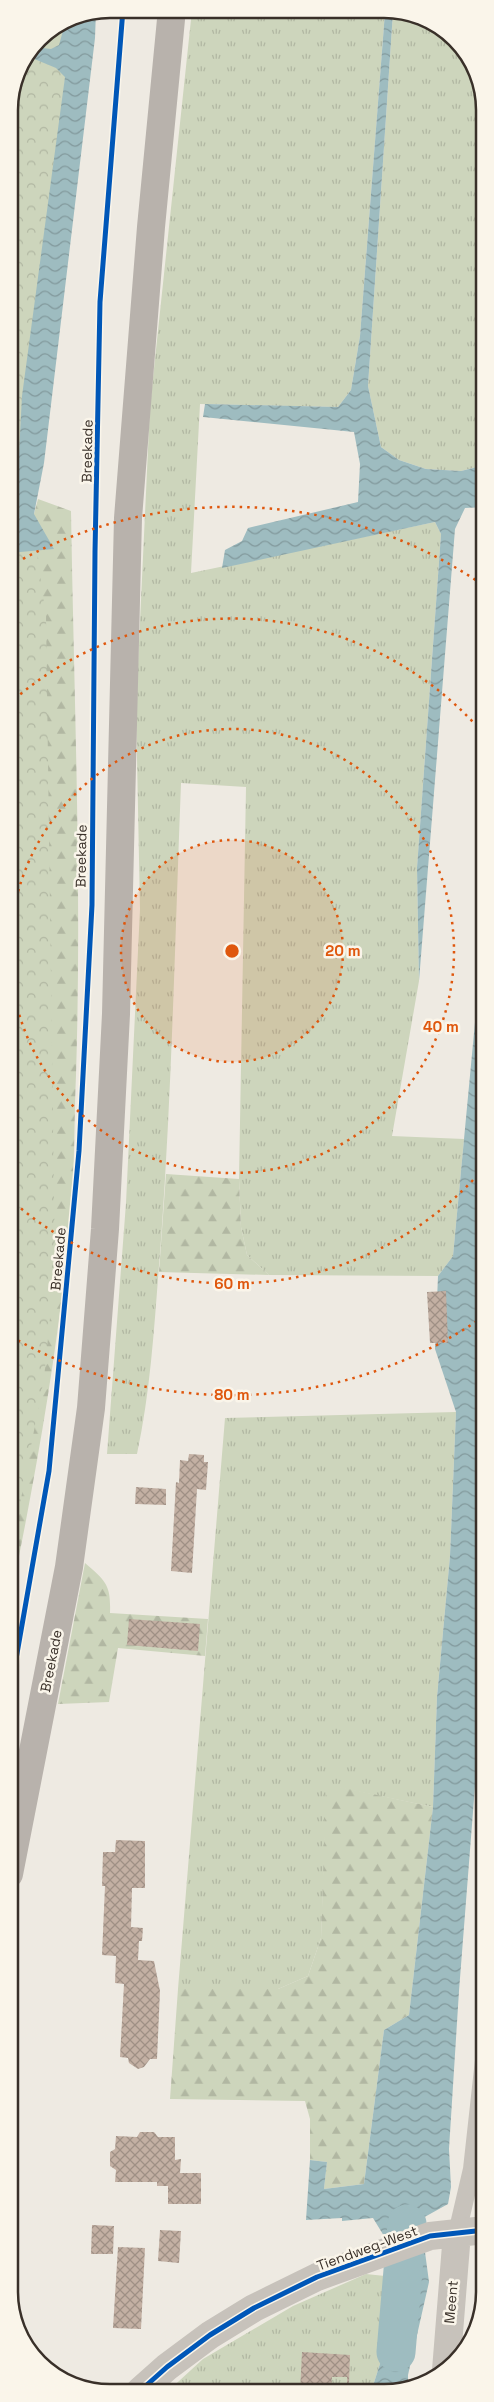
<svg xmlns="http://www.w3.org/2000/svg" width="494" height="2402" viewBox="0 0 494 2402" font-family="'Space Grotesk',sans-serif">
<defs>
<pattern id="grass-tufts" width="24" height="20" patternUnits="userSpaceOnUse" patternTransform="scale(1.25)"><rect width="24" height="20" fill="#cdd5bc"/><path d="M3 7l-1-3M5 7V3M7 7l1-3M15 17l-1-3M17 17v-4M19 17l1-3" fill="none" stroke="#b1b7a2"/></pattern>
<pattern id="forest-firs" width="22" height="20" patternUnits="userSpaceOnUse" patternTransform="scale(1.25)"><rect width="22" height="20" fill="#cdd5bc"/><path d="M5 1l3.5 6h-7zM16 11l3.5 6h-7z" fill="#b1b7a2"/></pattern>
<pattern id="park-crowns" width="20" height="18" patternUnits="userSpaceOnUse" patternTransform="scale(1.25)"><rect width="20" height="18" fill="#cdd5bc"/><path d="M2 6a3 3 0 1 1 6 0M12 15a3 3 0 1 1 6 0" fill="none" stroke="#b1b7a2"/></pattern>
<pattern id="water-waves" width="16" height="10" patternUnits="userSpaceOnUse" patternTransform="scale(1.25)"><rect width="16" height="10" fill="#9ebcc0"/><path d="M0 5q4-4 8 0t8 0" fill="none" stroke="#82999c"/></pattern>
<pattern id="building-cross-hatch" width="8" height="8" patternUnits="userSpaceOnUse" patternTransform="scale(1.25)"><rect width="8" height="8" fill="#c3b0a3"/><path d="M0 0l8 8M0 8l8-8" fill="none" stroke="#9f9085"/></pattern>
</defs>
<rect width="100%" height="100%" fill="#eeeae2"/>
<path fill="url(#grass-tufts)" d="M192,10l193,2 -25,324 -9,54 -13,17 -138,-3 -9,169 244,-51 6,12 -24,334 2,113 -27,155 72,3 -11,117 -15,20 -169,-1 -22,-20 -6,-28 -2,-48 7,-392 -65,-4c-6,153 -9,305 -20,457 -6,72 -9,144 -24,214h-30l19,-251 14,-294 -4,-201 14,-302z
M393,12h17l50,31 24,53 1,369 -24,6 -35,-2 -27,-9 -18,-13 -13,-61z
M456,1412l-6,144 -13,141 -4,110 -106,-22 -6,153 -13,38 -30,13h-100l47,-571z
M366,2274l38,4 -3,20 -30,94h-204l36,-33 90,-53z"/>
<path fill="url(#forest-firs)" d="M38,499l33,12c3,188 11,376 5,564 -2,44 -1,88 -5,132 -11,135 -35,267 -62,399v-1053l25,-39z
M166,1174l73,5 2,48 6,28 22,20 -110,-3z
M85,1563c21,18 26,22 25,50l98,6 -3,37 -87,-8 -9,54 -51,2z
M326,1784l107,23 -24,208 -25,15 -20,154 -40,5 3,-27 -17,-2v-41l-5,-18 -135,-2 8,-110h100l30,-13 13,-38z"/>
<path fill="url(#park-crowns)" d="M71,16l-44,471 19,129 9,652 -11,110 -35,184v-1459l10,-38 19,-27z"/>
<path fill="url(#water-waves)" d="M96,11l-1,27 -51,425 -10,51 20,35 -45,4v-41l7,-1 6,-115 43,-319 -9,-9 -24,-10 2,-11 17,2 8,-4 7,-25 5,-4z
M385,12h8l-25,374 13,61 18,13 27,9 35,2 24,-6v42l-20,1 -10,21 -36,452 -2,-113 24,-334 -6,-12 -213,46 3,-18 17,-9 6,-13 110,-26 2,-38 -6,-32 -151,-15 2,-13 133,3 13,-17 9,-54z
M485,916v742l-26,333 -10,158 2,38 -3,17 -27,15 -2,12 -32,10 -14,-23 -31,3v-3l-36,2 4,-60 17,2 -3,27 40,-5 20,-154 25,-15 24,-208 4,-110 13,-141 6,-144 -21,-63 3,-73 15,-20z
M425,2252l4,30 -21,93v14l-10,3h-27l30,-94 3,-20 -12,-16z"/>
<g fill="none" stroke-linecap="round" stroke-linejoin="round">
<path stroke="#9ebcc0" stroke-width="39" d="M396,2352l11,-128"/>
</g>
<path fill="url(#building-cross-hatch)" d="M446,1291l2,52h-18l-3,-51z
M189,1454l15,1v7h4l-2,28 -9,-1 -5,84 -21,-2 5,-89 3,1 1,-23 8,1z
M136,1487l30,2v16l-31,-1z
M129,1619l71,5 -2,27 -71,-6z
M116,1840l29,1v47h-13l-1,39 12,1 -1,13h-3l-1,19 16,1 6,30 -3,68h-7l-6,8 -6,2 -9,-6 -1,-5 -8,-1 4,-73 -9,-1 1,-27 -14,-1 3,-69h-3l1,-34h12z
M140,2132h14l4,5h17v23l6,-1 -1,14h21v31h-33v-18h-11v-4h-42l1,-12 -6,-4v-14l5,-3 1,-13 21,1z
M92,2225l22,1 -1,28h-22z
M160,2230l21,1 -2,32 -21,-2z
M118,2247l27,1 -4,81 -28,-1z
M302,2352l48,3 -1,29h-2v-7h-15l-1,15h-31z"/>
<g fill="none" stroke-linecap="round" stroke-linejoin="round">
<path stroke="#c7c2bb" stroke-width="18" d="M457,2233l15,-64 13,-118"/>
<path stroke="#c7c2bb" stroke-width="28" d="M446,2370l11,-137
M140,2391l27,-24 43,-32 44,-27 63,-31 113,-41 55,-6"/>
<path stroke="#b8b2ac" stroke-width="28" d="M9,1874l60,-307 22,-159 14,-179 11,-215 12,-496 23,-291 21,-218"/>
<defs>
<path id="cycleway" d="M9,1699l40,-228 30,-320 13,-246 3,-353 5,-250 23,-293
M140,2391l27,-24 43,-32 44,-27 63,-31 113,-41 55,-6"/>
</defs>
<use href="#cycleway" stroke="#faf5ea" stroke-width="8"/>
<use href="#cycleway" stroke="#0057b8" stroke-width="5"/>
</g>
<circle cx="232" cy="951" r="111" fill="#df570d" fill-opacity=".12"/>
<g fill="none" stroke="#df570d" stroke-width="2.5" stroke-dasharray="2.5 5">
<circle cx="232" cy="951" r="111"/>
<circle cx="232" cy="951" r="222"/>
<path d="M483 1169A333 333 0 0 1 11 1200M9 704A333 333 0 0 1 483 733"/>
<path d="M483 1317A444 444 0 0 1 10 1336M10 566A444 444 0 0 1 483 585"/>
</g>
<g text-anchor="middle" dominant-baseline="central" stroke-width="5" stroke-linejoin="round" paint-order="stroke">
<g font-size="14" fill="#393029" stroke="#faf5ea">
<text transform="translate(87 451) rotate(-89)">Breekade</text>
<text transform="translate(81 856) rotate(-89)">Breekade</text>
<text transform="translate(58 1259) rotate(-85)">Breekade</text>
<text transform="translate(51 1661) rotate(-79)">Breekade</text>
<text transform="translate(367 2248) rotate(-20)">Tiendweg-West</text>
<text transform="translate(451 2302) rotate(-85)">Meent</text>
</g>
</g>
<path d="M0 0H494V2402H0ZM110 18H384A92 92 0 0 1 476 110V2292A92 92 0 0 1 384 2384H110A92 92 0 0 1 18 2292V110A92 92 0 0 1 110 18Z" fill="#faf5ea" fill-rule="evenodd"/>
<path fill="none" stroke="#393029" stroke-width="2.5" d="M110 18H384A92 92 0 0 1 476 110V2292A92 92 0 0 1 384 2384H110A92 92 0 0 1 18 2292V110A92 92 0 0 1 110 18Z"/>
<circle cx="232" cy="951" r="8" fill="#df570d" stroke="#faf5ea" stroke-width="2.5"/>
<g font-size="15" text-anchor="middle" font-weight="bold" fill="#df570d" stroke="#faf5ea" stroke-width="5" stroke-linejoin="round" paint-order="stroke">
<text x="343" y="956">20 m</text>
<text x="441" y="1032">40 m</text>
<text x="232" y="1289">60 m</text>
<text x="232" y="1400">80 m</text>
</g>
</svg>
